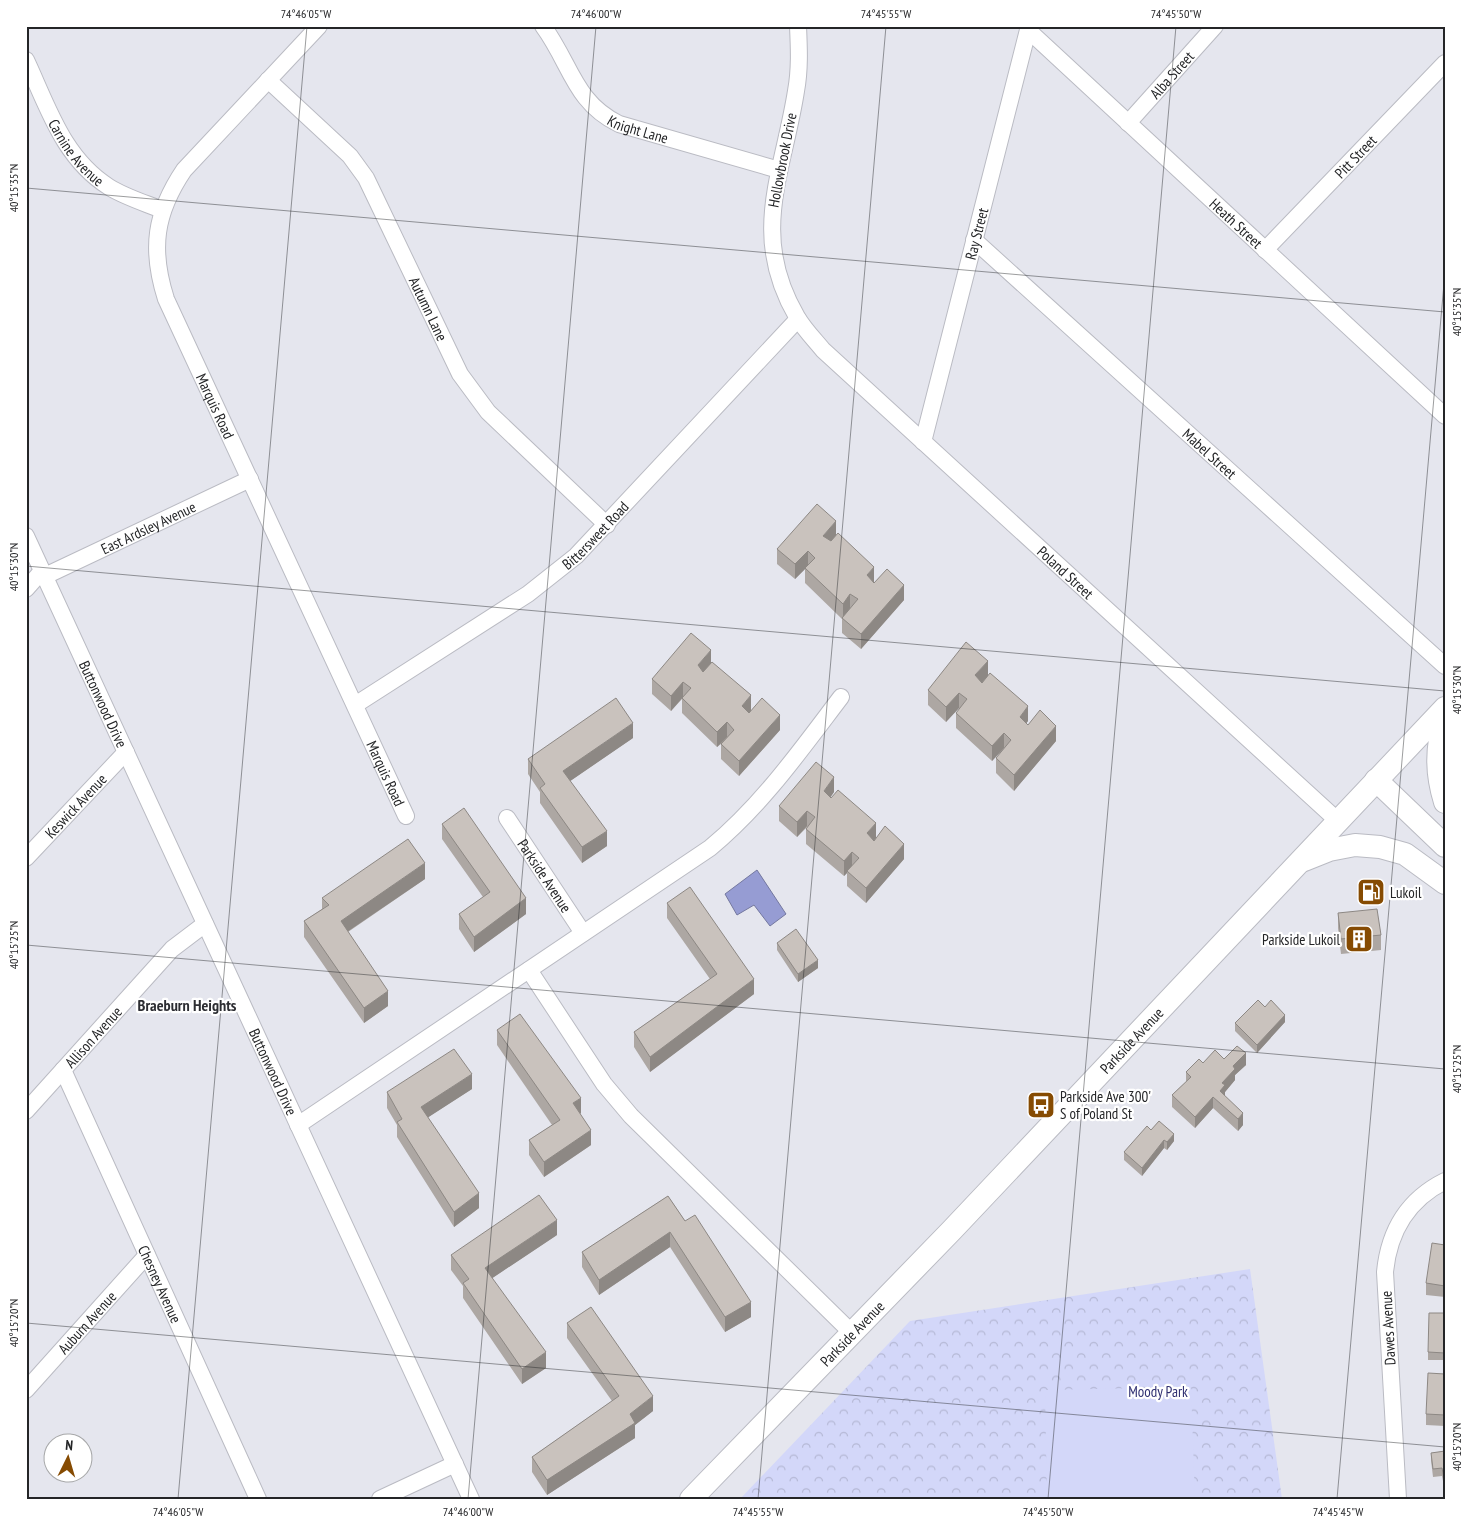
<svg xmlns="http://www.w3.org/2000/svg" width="1471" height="1525" viewBox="0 0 1471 1525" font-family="'PT Sans Narrow',sans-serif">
<defs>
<pattern id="park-crowns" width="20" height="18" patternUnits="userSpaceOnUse" patternTransform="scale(1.25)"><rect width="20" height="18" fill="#d3d7f9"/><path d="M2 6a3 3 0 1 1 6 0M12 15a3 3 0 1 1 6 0" fill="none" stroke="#b5b8d5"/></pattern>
</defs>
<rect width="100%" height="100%" fill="#e5e6ee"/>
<path fill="url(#park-crowns)" d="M1250,1269l32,230h-542l170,-178z"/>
<path fill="#d3d7f9" d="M1191,1387l4,112h-148l-2,-109z"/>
<path fill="#969cd3" stroke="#74789f" d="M757,870l29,44 -16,12 -16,-21 -17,10 -12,-21z"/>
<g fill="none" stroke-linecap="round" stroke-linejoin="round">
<defs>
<g id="street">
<path id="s1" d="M319,26l-135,144c-29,43 -34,79 -18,129l240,517"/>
<path id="s2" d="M543,26c28,38 31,76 76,98l160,46"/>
<path id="s3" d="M798,26c1,22 2,43 -2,65 -13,83 -47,144 1,226 7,12 17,22 26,33l515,471"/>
<path id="s4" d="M1028,30l417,386"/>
<path id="s5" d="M26,60c22,47 37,98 83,127 16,10 36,16 53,23"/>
<path id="s6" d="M268,80l82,76 16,22 94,196 28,38 119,113"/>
<path id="s7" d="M1128,123l87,-97"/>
<path id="s8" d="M974,240l471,426"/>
<path id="s9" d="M1265,250l180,-187"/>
<path id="s10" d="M923,442l106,-416"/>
<path id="s11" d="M26,536l445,963"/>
<path id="s12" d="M45,576l205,-97"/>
<path d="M26,589l16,-18"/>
<path id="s13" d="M355,705l173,-111 48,-38 222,-237"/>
<path id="s14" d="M507,818l76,115"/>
<path id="s15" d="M26,858l100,-106"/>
<path d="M529,970l75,114 27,32 221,217"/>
<path id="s16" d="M63,1070l195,429"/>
<path id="s17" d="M26,1111l146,-162 33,-25"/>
<path d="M298,1125l412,-277c52,-43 90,-97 131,-151"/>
<path id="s18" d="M26,1390l121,-135"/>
<path d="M380,1499l75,-35"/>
<path d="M1398,1499l-13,-227c4,-41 22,-72 60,-91"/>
</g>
<g id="secondary">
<path d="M1445,718c-9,30 -9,55 0,84"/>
<path d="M1376,780l69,66"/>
<path d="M1304,860l25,-10 26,-5 25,2 25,7 40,29"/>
<path id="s19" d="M691,1499l261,-269 493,-522"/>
</g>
</defs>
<use href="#street" stroke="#babbc3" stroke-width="18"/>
<use href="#secondary" stroke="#babbc3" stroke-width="24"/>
<use href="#street" stroke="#fff" stroke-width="16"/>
<use href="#secondary" stroke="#fff" stroke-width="22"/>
</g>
<path fill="#ada7a3" d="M836,535l38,47 30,18 -43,49 -19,-16v-14l-37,-36v-14l-10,10 -18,-15v-15z
M711,664l40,47 29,19 -41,46 -18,-17v-15l-4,3 -35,-34v-14l-11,12 -19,-17v-15z
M988,676l40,45 -2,2 2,2 28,16 -42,50 -18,-18v-15l8,-10 -12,13 -36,-33v-15l4,-4 -1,-1 -13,14 -18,-17v-15z
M633,738l-63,43 37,65 -25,17 -42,-60v-11l-12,-18v-15z
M834,792l-4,6 46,40 28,21 -38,44 -19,-17v-13l-3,3 -38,-32v-15l2,-3 -11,11 -18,-16v-15z
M442,824l84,90 -52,38 -15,-23v-15l24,-17 -41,-58z
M425,879l-77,53 40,74 -24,17 -60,-86v-16l18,-12v-11z
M667,903l87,91 -104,78 -16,-25v-15l76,-53 -43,-61z
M1338,913l43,22v15l-40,4 -3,-26z
M777,943l41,25 -20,14 -21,-32z
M1265,1007l20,15 -28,31 -22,-22v-8z
M497,1030l84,83 -1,1 11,31 -47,32 -15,-22v-15l23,-15 -55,-80z
M1224,1059l22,6 -11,10v5l-10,12v4l18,29 -5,6 -25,-23 -18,20 -23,-21v-12l14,-13v-10l17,-9z
M472,1089l-44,28 51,91 -25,19 -57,-90v-12l-10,-17v-16z
M1151,1130l23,11 -7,9 -3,-2 -22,28 -18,-16v-8z
M668,1196l83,121 -26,15 -55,-85 -71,48 -17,-28v-15z
M557,1235l-65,43 54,90 -24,16 -59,-86v-12l-12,-16v-15z
M1445,1245v52l-19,-2v-12z
M1445,1313v47h-17v-8z
M567,1323l86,88 -18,14v13l-88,57 -15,-23v-15l80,-56 -45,-63z
M1445,1374v52l-19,-1v-11z
M1445,1451v40l-3,-15 -9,1 -2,-17v-7z"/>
<path fill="#8d8884" d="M836,521v15l-13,15v-15z
M808,551v15l-3,2v1l-10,10v-15z
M874,567v15l-7,8v-15z
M904,585v15l-43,49v-15z
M850,594v15l-7,10v-15z
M711,650v15l-13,15v-15z
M988,661v15l-13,14v-15z
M683,682v15l-12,14v-15z
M959,693v15l-13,14v-15z
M751,695v16l-9,11v-16z
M1028,706v15l-8,11v-15z
M780,715v15l-41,46v-15z
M727,722v15l-10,10v-15z
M633,723v15l-70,48v-15z
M1056,726v15l-42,50v-16z
M1004,733v15l-12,13v-15z
M834,777v15l-10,14v-15z
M807,811v15l-10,11v-15z
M876,823v15l-9,11v-16z
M607,831v15l-25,17v-16z
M904,844v15l-38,44v-15z
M852,852v15l-5,4v2l-3,3v-15z
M425,863v16l-84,57v-15z
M526,898v16l-52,38v-15z
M818,960v8l-20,14v-8z
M754,979v15l-104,78v-15z
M388,991v15l-24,17v-15z
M1285,1015v7l-28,31v-8z
M1246,1053v12l-11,10v5l-10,12v5l-5,-6 2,-8 11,-17z
M472,1074v15l-51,33v-15z
M1213,1097v11l-18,20v-11z
M581,1098v15l-8,5v-15z
M1243,1113v12l-5,6v-12z
M591,1130v15l-47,32v-15z
M1174,1134v7l-7,9v-8z
M1164,1140v8l-22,28v-8z
M479,1193v15l-25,19v-15z
M557,1220v15l-72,48v-15z
M670,1232v15l-71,48v-15z
M751,1302v15l-26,15v-15z
M546,1352v16l-24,16v-15z
M653,1396v15l-18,14v13l-88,57v-15z"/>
<path fill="#c9c2bd" stroke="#8d8884" d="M817,504l19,17 -13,15 8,5 7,-8 36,34 -7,8 7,8 13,-14 17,16 -43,49 -19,-16 16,-19 -8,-5 -7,10 -38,-36 10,-10 -7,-7 -13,13 -18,-15z
M691,633l20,17 -13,15 5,7 9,-10 39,33 -9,11 7,7 13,-15 18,17 -41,46 -18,-17 13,-14 -7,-8 -10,10 -35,-34 9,-10 -8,-6 -12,14 -19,-17z
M966,642l22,19 -13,14 7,8 8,-10 38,33 -8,11 8,8 12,-15 16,16 -42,49 -18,-17 15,-18 -7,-7 -12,13 -36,-33 11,-14 -8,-6 -13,14 -18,-17z
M616,698l17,25 -70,48 44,60 -25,16 -42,-59 5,-4 -17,-25z
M816,762l18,15 -10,14 7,7 7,-8 38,33 -9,10 7,8 11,-15 19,18 -38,44 -19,-17 12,-13 -7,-6 -8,9 -38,-32 9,-12 -8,-6 -10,11 -18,-16z
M464,808l62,90 -52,39 -15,-23 31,-22 -48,-68z
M408,839l17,24 -84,58 47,70 -24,17 -60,-87 25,-16 -7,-7z
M690,887l64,92 -104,78 -16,-25 83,-58 -50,-71z
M1377,909l4,26 -40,4 -3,-26z
M796,929l22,31 -20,14 -21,-31z
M1258,1000l7,7 6,-7 14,15 -28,30 -22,-22z
M520,1014l61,84 -8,5 18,27 -47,32 -15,-22 31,-20 -63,-90z
M1237,1046l9,7 -13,13 2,3 -13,14 3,2 -5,6 23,22 -5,6 -25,-22 -18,20 -23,-22 19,-18 -5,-5 13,-13 4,4 12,-13 9,9z
M454,1049l18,25 -51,33 58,86 -25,19 -57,-90 5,-3 -15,-27z
M1159,1121l15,13 -7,8 -3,-2 -22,28 -18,-16 23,-26 4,4z
M539,1195l18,25 -72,48 61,84 -24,17 -59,-86 6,-4 -18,-24z
M668,1196l17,25 10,-6 56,87 -26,15 -55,-85 -71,48 -17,-28z
M1432,1243l13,2v41l-19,-3z
M591,1307l62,89 -23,18 5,9 -88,57 -15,-23 87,-61 -52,-73z
M1429,1313h16v40l-17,-1z
M1428,1373l17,1v41l-19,-1z
M1445,1451v33l-3,-16 -9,1 -2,-16z"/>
<path fill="none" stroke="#242527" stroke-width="1" stroke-opacity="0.45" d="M26,188l1419,124M26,566l1419,125M26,945l1419,124M26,1323l1419,124M178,1499l129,-1473M468,1499l128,-1473M758,1499l128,-1473M1048,1499l128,-1473M1337,1499l108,-1227"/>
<defs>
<symbol id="fuel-square" viewBox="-11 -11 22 22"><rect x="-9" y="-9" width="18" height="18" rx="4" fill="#864b02" stroke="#fff"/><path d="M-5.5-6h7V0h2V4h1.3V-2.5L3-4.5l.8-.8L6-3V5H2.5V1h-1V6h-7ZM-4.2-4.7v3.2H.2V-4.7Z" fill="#fff"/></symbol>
<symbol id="building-square" viewBox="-11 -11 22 22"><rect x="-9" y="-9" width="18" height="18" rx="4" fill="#864b02" stroke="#fff"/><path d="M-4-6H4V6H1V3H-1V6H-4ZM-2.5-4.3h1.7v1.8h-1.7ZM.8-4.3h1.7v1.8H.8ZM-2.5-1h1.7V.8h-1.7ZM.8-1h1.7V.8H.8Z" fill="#fff"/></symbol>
<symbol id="bus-square" viewBox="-11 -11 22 22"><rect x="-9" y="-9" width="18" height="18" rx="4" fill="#864b02" stroke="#fff"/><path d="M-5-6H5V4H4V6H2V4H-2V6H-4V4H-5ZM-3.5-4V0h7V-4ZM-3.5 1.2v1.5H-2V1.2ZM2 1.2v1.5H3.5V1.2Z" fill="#fff"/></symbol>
</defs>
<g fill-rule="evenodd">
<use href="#fuel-square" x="1355" y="876" width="32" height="32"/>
<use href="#building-square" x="1343" y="923" width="32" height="32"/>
<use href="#bus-square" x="1025" y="1089" width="32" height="32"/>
</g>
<g text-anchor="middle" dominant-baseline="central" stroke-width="4.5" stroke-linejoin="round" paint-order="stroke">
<g font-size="15" fill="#242527" stroke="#fff">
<text stroke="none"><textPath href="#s7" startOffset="65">Alba Street</textPath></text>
<text stroke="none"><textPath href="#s2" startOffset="146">Knight Lane</textPath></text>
<text stroke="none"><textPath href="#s5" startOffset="106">Carnine Avenue</textPath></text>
<text stroke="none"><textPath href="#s9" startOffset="130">Pitt Street</textPath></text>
<text transform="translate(782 160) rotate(-79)">Hollowbrook Drive</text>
<text stroke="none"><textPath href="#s4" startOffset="284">Heath Street</textPath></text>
<text stroke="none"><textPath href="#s10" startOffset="215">Ray Street</textPath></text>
<text stroke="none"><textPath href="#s6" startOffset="284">Autumn Lane</textPath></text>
<text stroke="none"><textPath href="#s1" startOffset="451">Marquis Road</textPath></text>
<text stroke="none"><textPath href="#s8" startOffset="318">Mabel Street</textPath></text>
<text stroke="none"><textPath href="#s12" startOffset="114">East Ardsley Avenue</textPath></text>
<text stroke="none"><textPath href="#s13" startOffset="295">Bittersweet Road</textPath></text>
<text stroke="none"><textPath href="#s3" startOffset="669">Poland Street</textPath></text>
<text stroke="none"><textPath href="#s11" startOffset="185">Buttonwood Drive</textPath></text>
<text stroke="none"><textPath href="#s1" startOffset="856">Marquis Road</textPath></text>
<text stroke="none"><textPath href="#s15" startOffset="72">Keswick Avenue</textPath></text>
<text stroke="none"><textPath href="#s14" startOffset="69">Parkside Avenue</textPath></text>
<text stroke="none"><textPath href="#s17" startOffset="100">Allison Avenue</textPath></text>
<text stroke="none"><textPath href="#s19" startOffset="636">Parkside Avenue</textPath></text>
<text stroke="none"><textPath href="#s11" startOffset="590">Buttonwood Drive</textPath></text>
<text stroke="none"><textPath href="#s16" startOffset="235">Chesney Avenue</textPath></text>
<text stroke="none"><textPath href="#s18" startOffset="91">Auburn Avenue</textPath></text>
<text transform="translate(1388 1328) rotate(-93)">Dawes Avenue</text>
<text stroke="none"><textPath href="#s19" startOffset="231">Parkside Avenue</textPath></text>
</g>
<g font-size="15" fill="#242527" stroke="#fff" text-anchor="start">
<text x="1390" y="892">Lukoil</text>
<text x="1340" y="939" text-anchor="end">Parkside Lukoil</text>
<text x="1060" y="1096">Parkside Ave 300'<tspan x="1060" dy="17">S of Poland St</tspan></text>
</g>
<g font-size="15" fill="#2f2f71" stroke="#fff">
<text x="1158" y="1391">Moody Park</text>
</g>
<g font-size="16" font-weight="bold" fill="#2c2d32" stroke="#fff">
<text x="187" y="1005">Braeburn Heights</text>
</g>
</g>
<rect width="1471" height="1525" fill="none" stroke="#ffffff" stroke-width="55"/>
<g transform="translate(68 1458) rotate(5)"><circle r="24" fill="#ffffff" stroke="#a7a8a9"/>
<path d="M0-4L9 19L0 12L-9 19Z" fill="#864b02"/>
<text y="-8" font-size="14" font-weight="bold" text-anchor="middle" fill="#242527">N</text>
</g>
<rect x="28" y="28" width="1416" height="1470" fill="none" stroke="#242527" stroke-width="2"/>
<g font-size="12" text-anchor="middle" fill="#242527">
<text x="306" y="18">74°46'05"W</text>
<text x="596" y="18">74°46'00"W</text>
<text x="886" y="18">74°45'55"W</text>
<text x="1176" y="18">74°45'50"W</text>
<text transform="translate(14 188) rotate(-90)" y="4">40°15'35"N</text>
<text transform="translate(1457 312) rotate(-90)" y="4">40°15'35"N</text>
<text transform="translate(14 567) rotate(-90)" y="4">40°15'30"N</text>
<text transform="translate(1457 690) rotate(-90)" y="4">40°15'30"N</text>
<text transform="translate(14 945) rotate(-90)" y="4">40°15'25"N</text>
<text transform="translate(1457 1069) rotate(-90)" y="4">40°15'25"N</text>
<text transform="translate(14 1323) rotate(-90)" y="4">40°15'20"N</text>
<text transform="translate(1457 1447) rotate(-90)" y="4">40°15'20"N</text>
<text x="178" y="1516">74°46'05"W</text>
<text x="468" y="1516">74°46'00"W</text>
<text x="758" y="1516">74°45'55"W</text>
<text x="1048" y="1516">74°45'50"W</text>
<text x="1338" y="1516">74°45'45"W</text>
</g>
</svg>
